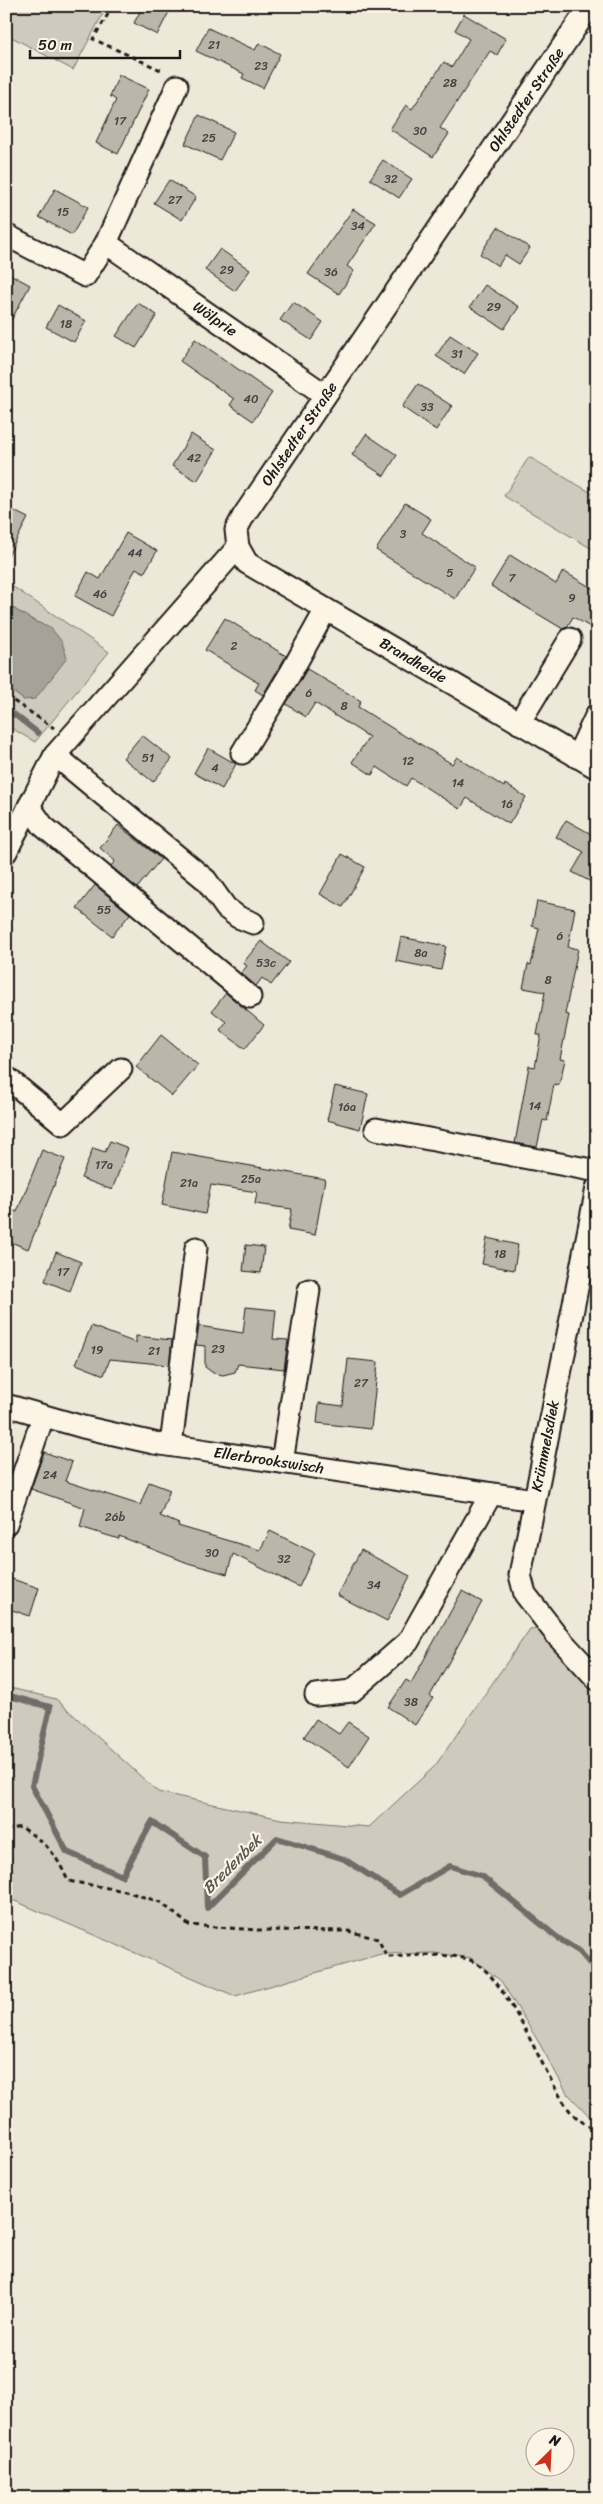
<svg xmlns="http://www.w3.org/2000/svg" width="603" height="2504" viewBox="0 0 603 2504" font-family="Sriracha,sans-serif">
<rect width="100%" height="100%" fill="#eee8d9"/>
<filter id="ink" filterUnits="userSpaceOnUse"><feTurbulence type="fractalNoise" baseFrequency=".02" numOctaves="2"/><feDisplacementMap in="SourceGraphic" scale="10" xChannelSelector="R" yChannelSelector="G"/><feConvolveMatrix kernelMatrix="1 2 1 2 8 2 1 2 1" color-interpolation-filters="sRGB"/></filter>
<g filter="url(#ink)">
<path fill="#cfcabd" stroke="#76736c" d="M6,6h101l-34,64 -67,-36z
M529,457l68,39v56l-93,-56z
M6,582l103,70 -74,90 -29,-17v-38l18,13 27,-72 -15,-6 -30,-18z
M544,1628l53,60v436l-30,-31 -29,-52 -37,-60 -30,-23 -36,-5 -54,1 -146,42 -220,-95h-9v-214l50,12 102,93 123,27 88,8 66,-61 95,-137z"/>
<path fill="#a7a299" stroke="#6f6c67" d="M6,604l30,18 15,6 11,14 5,16 -32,41 -11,1 -18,-13z"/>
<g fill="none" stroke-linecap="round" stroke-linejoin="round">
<path stroke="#6f6c67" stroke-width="6" d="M6,713l9,2 23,18
M6,1695l44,12 -18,79 35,66 55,24 30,-54 53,35 2,51 70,-70 67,21 56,36 50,-29 32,10 76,62 22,14 17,20"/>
</g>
<path fill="#bab6aa" stroke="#1c1c1c" d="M143,6h29l-15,29 -23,-12z
M464,14l42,25 -9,16 -7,-4 -50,77 9,6 -16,23 -43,-28 16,-24 6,4 32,-47 8,5 17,-28 -14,-9z
M208,28l47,22 4,-7 21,11 -17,34 -21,-10 2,-4 -48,-23z
M119,75l30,14 -31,65 -22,-11 20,-43 -6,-4z
M199,115l35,17 -14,28 -35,-16z
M383,160l29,19 -13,19 -29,-19z
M169,180l27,17 -14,23 -28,-17z
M55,189l33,18 -16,28 -33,-18z
M353,209l23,14 -29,43 7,5 -15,23 -31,-20z
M498,227l32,21 -11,16 -14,-9 -7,11 -18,-12z
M220,249l30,21 -15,21 -30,-21z
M6,272l24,13 -24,45z
M485,285l34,22 -15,22 -34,-22z
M293,302l30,20 -12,18 -31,-20z
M138,303l19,12 -21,33 -20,-12z
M58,305l28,16 -12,21 -28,-15z
M450,335l28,18 -14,21 -28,-18z
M195,339l77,54 -19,28 -23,-16 4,-6 -54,-38z
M418,384l34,22 -16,24 -34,-23z
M191,434l25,16 -19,31 -25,-15z
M366,434l31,21 -13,21 -32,-21z
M405,503l26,16 -9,14 53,34 -20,32 -79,-49z
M6,507l22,11 -22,42z
M126,533l31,18 -13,22 -8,-5 -25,48 -36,-20 13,-24 12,7z
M510,555l46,29 7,-13 34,20v40l-24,-14 -6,10 -4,2 -72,-43z
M225,618l61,38 -23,39 -8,-5 4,-7 -54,-33z
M307,669l54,32 -3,6 50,31 1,-1 43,27 5,-7 47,30 1,-3 21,13 -17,27 -42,-26 -7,11 -49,-31 -5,8 -29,-19 -5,8 -20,-13 17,-25 -54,-34 -9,14 -20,-13z
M142,735l30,24 -19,23 -30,-24z
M208,748l28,16 -14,25 -28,-16z
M566,820l27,15 4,-7v57l-25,-13 12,-20 -28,-15z
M118,825l43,34 -24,29 -26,-22 4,-5 -15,-13z
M342,854l23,13 -22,40 -23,-13z
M95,885l35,29 -18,22 -35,-28z
M537,901l38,8 -7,38 10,2 -13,65 4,1 -9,44 5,1 -6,25 -5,-1 -7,37 -4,-1 -6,27 -22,-4 14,-77 6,1 6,-32h-4l8,-43 -22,-4 5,-24 3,1 8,-37 -7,-2z
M401,937l45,9 -5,24 -45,-9z
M261,941l28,21 -18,23 -9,-7 -6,8 -15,-13 6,-7 -4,-3z
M226,993l38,32 -19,24 -25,-19 6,-8 -14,-11z
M161,1035l37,30 -26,31 -36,-29z
M335,1086l33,8 -8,35 -33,-9z
M110,1141l18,7 -16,42 -31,-12 12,-30 12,4z
M42,1150l23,9 -37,90 -22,-9v-23l4,-8 7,3z
M172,1152l153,27 -10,56 -27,-5 4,-21 -37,-5 2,-12 -46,-7 -6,29 -43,-9z
M487,1238l31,7 -4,25 -32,-6z
M246,1245l18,2 -3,26 -18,-2z
M56,1252l25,10 -11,29 -25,-10z
M246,1307l30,3 -3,29 15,1 -4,29 -46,-5 -3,8 -12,3 -10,-2 -8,-6v-21l-9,-1 3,-19 44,7z
M91,1326l45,17v-7l36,4 -3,25 -59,-6 -6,16 -28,-11z
M348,1359l30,3 -7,67 -54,-6 2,-20 24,3z
M44,1452l28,10 -7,19 75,24 9,-23 21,8 -10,26 19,8 -1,2 82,24 10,-19 45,22 -16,34 -66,-33 -6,20 -39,-11 -69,-27v3l-39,-12 5,-19 -54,-19z
M361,1550l49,26 -23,45 -50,-26z
M6,1577l33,11 -9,28 -24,-8z
M462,1591l20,11 -52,94 3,2 -18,27 -27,-18 18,-27 5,3z
M316,1719l23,15 9,-12 21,14 -20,31 -45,-30z"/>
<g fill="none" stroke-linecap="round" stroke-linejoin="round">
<defs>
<g id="minor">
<path id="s1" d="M6,235l79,41 21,-33 219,152"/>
<path d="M106,243l71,-157"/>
<path id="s2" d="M238,547l9,16 350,205"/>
<path d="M519,723l51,-84"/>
<path d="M242,753l48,-79 35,-63"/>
<path d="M55,755l151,125 20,28 12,9 15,6"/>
<path d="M577,757l20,-43"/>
<path d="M29,806l14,20 207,171"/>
<path id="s3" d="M6,852l49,-97 183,-208 -2,-17 8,-15 346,-509"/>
<path d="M6,1077l57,47 58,-55"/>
<path d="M376,1129l221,42"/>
<path d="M597,1188l-77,387 5,19 34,44 38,41"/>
<path id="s4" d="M6,1405l77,22 71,16 380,57"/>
<path d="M171,1445l25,-197"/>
<path d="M282,1462l27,-172"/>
<path d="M6,1524l37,-107"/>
<path d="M316,1695l36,-4 56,-49 83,-148"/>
</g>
</defs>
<use href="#minor" stroke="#1c1c1c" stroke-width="25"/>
<path stroke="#1c1c1c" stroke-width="3" stroke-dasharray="5 4" stroke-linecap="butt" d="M113,6l-20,33 70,32
M6,696l48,32
M6,1830l15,-3c27,18 34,25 47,54l57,10 35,11 29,23 68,5 91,1 30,8 9,18c23,-1 61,-5 83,3 38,15 73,116 100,151 7,8 18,14 27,21"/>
<use href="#minor" stroke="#fcf5e5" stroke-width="21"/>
</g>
</g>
<g text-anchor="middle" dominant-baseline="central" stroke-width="4.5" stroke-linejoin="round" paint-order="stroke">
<g font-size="12" fill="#444240">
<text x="214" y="45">21</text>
<text x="261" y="66">23</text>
<text x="450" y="83">28</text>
<text x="120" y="121">17</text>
<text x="420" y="131">30</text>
<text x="209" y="138">25</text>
<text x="391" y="179">32</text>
<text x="175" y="200">27</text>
<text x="63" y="212">15</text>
<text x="358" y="226">34</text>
<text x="227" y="270">29</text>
<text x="331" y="272">36</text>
<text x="494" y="307">29</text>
<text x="66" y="324">18</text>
<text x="457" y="354">31</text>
<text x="251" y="399">40</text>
<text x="427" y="407">33</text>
<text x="194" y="458">42</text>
<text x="403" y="534">3</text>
<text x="135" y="553">44</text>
<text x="450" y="573">5</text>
<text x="512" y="578">7</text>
<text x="100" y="594">46</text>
<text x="572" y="598">9</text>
<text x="234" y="646">2</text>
<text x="309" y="693">6</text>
<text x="344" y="706">8</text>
<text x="148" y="758">51</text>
<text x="408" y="761">12</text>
<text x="215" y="768">4</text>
<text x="458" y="783">14</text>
<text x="507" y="804">16</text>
<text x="104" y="910">55</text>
<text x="560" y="936">6</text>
<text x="421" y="953">8a</text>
<text x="266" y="963">53c</text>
<text x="548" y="980">8</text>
<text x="535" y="1106">14</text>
<text x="347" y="1107">16a</text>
<text x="104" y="1165">17a</text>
<text x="251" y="1179">25a</text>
<text x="189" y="1183">21a</text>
<text x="500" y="1254">18</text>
<text x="63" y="1272">17</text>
<text x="218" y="1349">23</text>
<text x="97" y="1350">19</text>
<text x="154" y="1351">21</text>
<text x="361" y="1383">27</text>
<text x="50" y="1475">24</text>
<text x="115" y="1517">26b</text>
<text x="212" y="1553">30</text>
<text x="284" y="1559">32</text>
<text x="374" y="1585">34</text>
<text x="411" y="1702">38</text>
</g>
<g font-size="15" fill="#1c1c1c" stroke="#fcf5e5">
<text stroke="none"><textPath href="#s3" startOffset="922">Ohlstedter Straße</textPath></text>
<text stroke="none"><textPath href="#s1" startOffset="261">Wölprie</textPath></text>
<text stroke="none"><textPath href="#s3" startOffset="518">Ohlstedter Straße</textPath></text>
<text stroke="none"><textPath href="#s2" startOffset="211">Brandheide</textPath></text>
<text transform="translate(545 1446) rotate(-79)">Krümmelsdiek</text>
<text stroke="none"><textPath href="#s4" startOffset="269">Ellerbrookswisch</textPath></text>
</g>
<g font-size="16" font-style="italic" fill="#5b5854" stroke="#fcf5e5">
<text transform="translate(232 1864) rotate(-45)">Bredenbek</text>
</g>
</g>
<rect width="603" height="2504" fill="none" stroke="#fcf5e5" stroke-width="25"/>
<rect x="12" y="12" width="578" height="2479" fill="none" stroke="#1c1c1c" stroke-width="2" filter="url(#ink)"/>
<g transform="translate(550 2452) rotate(24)"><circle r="24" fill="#fcf5e5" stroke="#a29e95"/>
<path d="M0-4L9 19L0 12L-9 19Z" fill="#c8321e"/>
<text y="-8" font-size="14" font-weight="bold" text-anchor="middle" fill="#1c1c1c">N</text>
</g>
<path d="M30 50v8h150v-8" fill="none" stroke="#1c1c1c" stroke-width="2.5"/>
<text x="38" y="50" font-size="15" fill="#1c1c1c" stroke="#fcf5e5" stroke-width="4" paint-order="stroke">50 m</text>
</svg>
